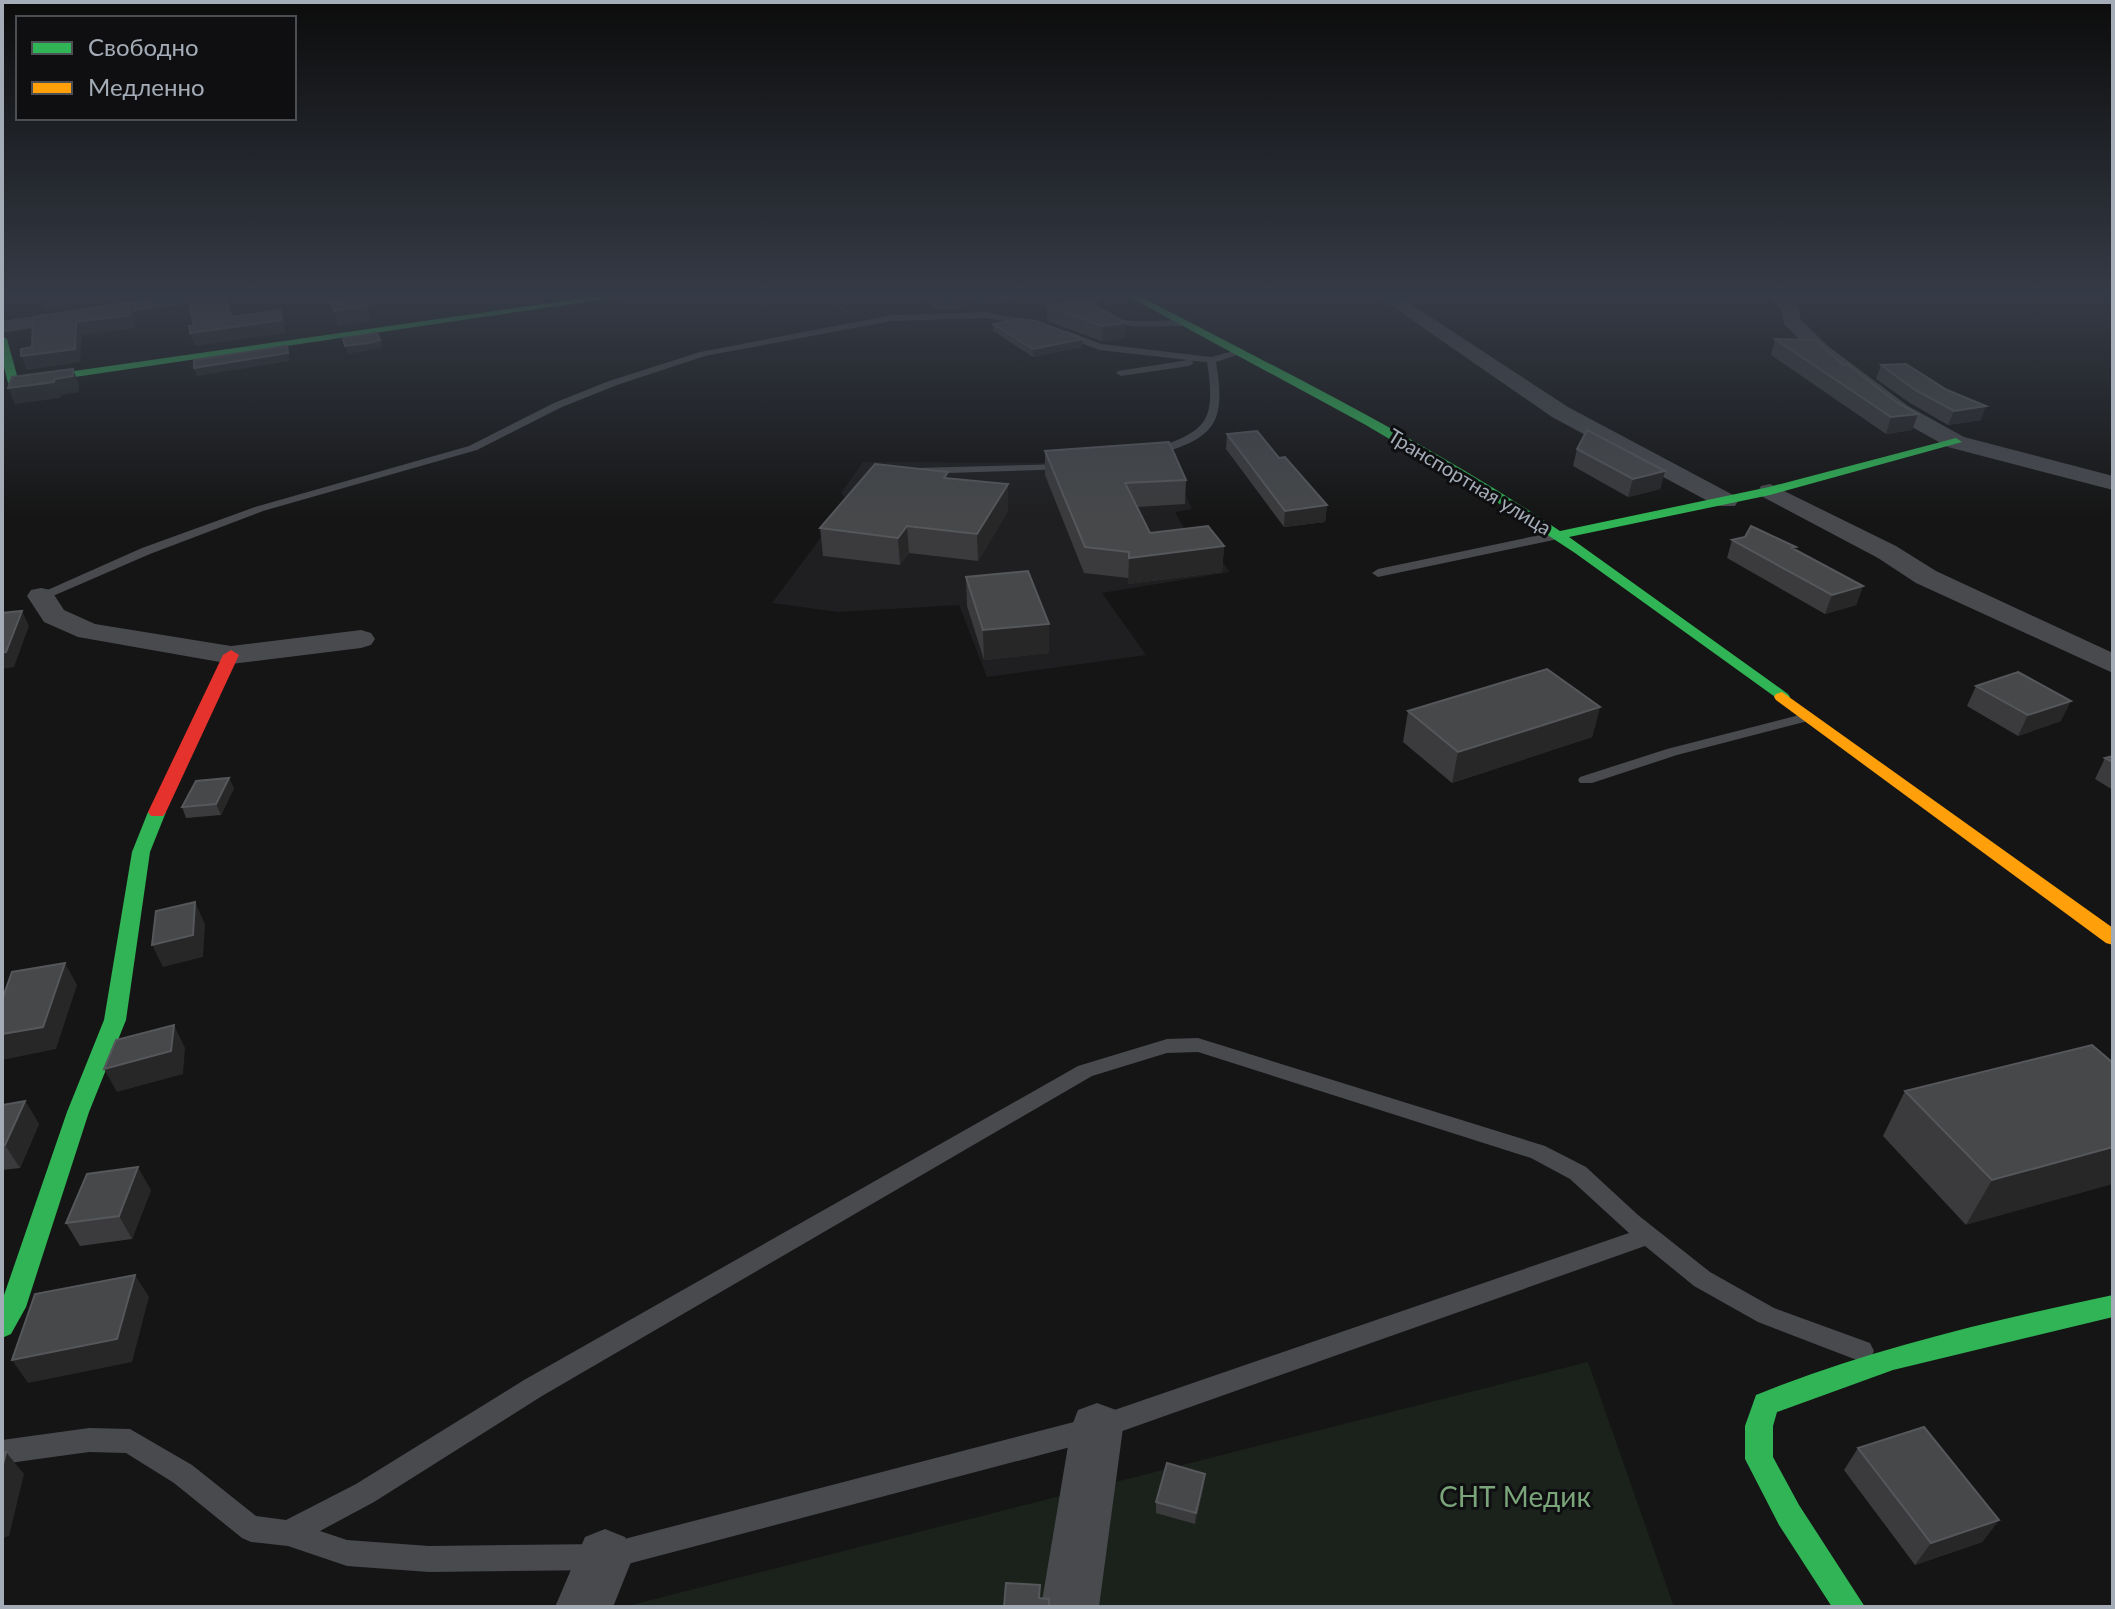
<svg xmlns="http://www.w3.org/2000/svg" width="2115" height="1609" viewBox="0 0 2115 1609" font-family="Lato,sans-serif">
<rect width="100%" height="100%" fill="#151515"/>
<path fill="#1f1f21" d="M1148,448l18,5 26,56 -17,3 17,30 23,10 15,20 -128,21 44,62 -159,22 -28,-72 -121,7 -66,-9 76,-102 -7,-8 22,-31 178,1z"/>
<path fill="#1a221b" d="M1588,1362l86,245h-1051z"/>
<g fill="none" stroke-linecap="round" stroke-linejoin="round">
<path stroke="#4a4c4f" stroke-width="3" stroke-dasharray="2 4" stroke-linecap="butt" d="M830,293l16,19"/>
<path fill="#484a4e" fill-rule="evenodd" d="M956,293l34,5 34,-5c-18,13 -50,15 -68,0z
M1097,293h9l-12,14c20,20 62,13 89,13l5,3 -5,3c-30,-1 -78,7 -98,-19z
M986,312l57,11 -5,3 -52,-8 -94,3 -187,35 -88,29 -55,22 -85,43 -214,61 -113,43 -104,45 -5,1 -7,-4 108,-48 113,-41 214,-61 85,-43 55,-22 91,-29 192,-37z
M1061,331h6l34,13 110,13 27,-7 5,3 -27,9c11,64 -3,77 -64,94l-4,-1v-4c57,-20 69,-26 59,-89l-16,-1 3,2 -5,3 -68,10 -5,-3 2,-2 70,-11 -89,-10 -38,-15z
M1066,464l6,3 -2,2 -153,5 -6,-3 6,-3z
M1559,531l4,1v6l-185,39 -6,-4 6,-4z
M1807,713l5,1 2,3 -2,3 -135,35 -85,28h-12l-2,-3 2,-3 87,-28z
M1198,1038l347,108 41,21 52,48 72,57 64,36 96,35 4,8 -4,8 -8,3 -104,-40 -64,-36 -49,-40 -548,194 -492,130 -176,2 -82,-6 -59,-20 -37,-4 -9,-4 -68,-55 -48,-30 -37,-1 -87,12v-24l87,-12 41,1 62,36 64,51 30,4 70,-36 168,-104 554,-314 89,-27zM1198,1052l333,106 39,21 59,54 -532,183 -492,128 -176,2 -82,-6 -27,-9 54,-29 168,-106 550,-320 75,-23z"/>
<path fill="#484a4e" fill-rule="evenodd" d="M186,293h37l-9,6 -212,34v-12z
M1373,293h21l174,114 167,89 3,5 -3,5h-18l-165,-89z
M1765,293h20l14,14 1,12 28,27 80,60 56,31 149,39v14l-165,-43 -56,-31 -78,-62 -30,-30 -3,-15z
M1770,484l126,62 40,25 177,82v20l-197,-90 -38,-25 -117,-62 -3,-5 3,-5z
M41,588l10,2 13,20 31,14 136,22 130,-16 10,3 4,6 -4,6 -10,3 -130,16 -153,-27 -34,-15 -17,-26 4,-6z
M1097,1403l19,7 7,18 -24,179h-58l30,-179 7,-18z
M605,1529l20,8 8,20 -20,50h-58l30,-70z"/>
<path fill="#30b455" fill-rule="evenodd" d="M621,293h24l-631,93 -6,-3 -6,-24v-23l5,3 11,40z
M1122,293h12c144,76 291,147 426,238l209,-44 187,-49 6,4 -192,53 -201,42 219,157 2,3 -2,3 -6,2 -207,-149 -70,-46 -141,-83z
M157,807l9,5 -16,40 -24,168 -37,92 -63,195 -15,27 -9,4v-37l65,-189 37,-92 28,-168 16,-40z
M2113,1295v22l-220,53 -116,42 -4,14v31l26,48 66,102h-33l-53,-82 -34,-66v-33l11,-31c116,-47 235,-74 357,-100z"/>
<path fill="#ff9f0a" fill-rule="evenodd" d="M1782,692l331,236v17l-7,-2 -330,-243 -2,-3 2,-3z"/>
<path fill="#e5322d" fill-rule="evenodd" d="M231,650l8,5 -73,157 -3,4h-12l-3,-4 75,-157z"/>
</g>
<path fill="#3b3b3d" d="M914,293h49l1,10 -5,7h-20z
M1083,299l42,39 -23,3 -55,-20v-15z
M993,324l89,23 -49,10 -40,-26z
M1775,339l68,26 53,37 22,12 -6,16 -26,4 -115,-79z
M1881,365l100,55 -33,5 -38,-22 -34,-24z
M1227,434l52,24 48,47 -2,17 -41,5 -58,-78z
M1577,449l88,22 -5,18 -32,8 -55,-31z
M1045,451l141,29 -1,24 -48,3 13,26 74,13 -2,26 -94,12v-6l-44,-5 -39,-98z
M948,478l60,6v27l-30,50 -69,-8 -9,12 -77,-9 -3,-28z
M1732,540l63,10 68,36 -7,19 -31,9 -98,-56z
M966,577l83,47v29l-65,7 -17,-54z
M1976,686l85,35 -43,15 -51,-30z
M1600,707l-8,30 -140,46 -49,-41 5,-31z
M2113,756v34l-18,-11 10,-21z
M234,788l-13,27 -35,3 -4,-11z
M2092,1045l-126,180 -83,-89 22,-45z
M25,1101l14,23 -19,44 -18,2v-65z
M151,1190l-19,49 -52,7 -14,-23z
M1858,1448l141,72 -17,22 -67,23 -71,-95z
M1204,1486l-9,38 -39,-11v-11z"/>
<path fill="#272728" d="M75,293h57v5l-86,13 -5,-13z
M963,293l1,10 -5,7 -1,-11z
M129,302l5,13 1,13 -53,7 -2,27 -53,8 -6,-14 55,-34z
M368,306l4,15 -34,5 -4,-15z
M280,310l6,23 -91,13 -5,-13 44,-6z
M1126,323l-1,15 -23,3v-15z
M1083,339l-1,8 -49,10v-8z
M380,340l2,8 -11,2 -23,4 -3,-8z
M287,346l3,15 -93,15 -3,-8z
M73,369l6,16v7l-18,3 -1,3 -45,6 -7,-16z
M1986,406l-5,14 -33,5 6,-14z
M1918,414l-6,16 -26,4 5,-17z
M1665,471l-5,18 -32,8 5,-18z
M1008,484v27l-30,50 -1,-27z
M1327,505l-2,17 -41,5 1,-16z
M907,526l2,27 -9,12 -2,-27z
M1224,546l-2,26 -94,12 1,-26z
M1863,586l-7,19 -31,9 7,-19z
M22,611l7,15 -15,41 -12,2v-16z
M1049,624v29l-65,7 -1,-30z
M2071,701l-10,20 -43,15 10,-21z
M1600,707l-8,30 -140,46 6,-31z
M229,778l5,10 -13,27 -5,-11z
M195,902l10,22 -2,33 -40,10 -11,-22z
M65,963l12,22 -21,64 -54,11v-26z
M174,1025l11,23 -2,26 -66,18 -13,-23z
M25,1101l14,23 -19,44 -15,-23z
M2113,1147v37l-147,41 26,-45z
M138,1167l13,23 -19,49 -13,-23z
M135,1275l14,22 -17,65 -104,21 -16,-23z
M6,1452l18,22 -15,62 -7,2v-70z
M1205,1474l-1,12 -9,38 1,-11z
M1999,1520l-17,22 -67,23 16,-22z"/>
<path fill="#46484a" stroke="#55575b" stroke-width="2" d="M41,293h34l-34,5z
M186,293h38l7,24 49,-7 2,10 -92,13 -1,-7 5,-1z
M928,293h35l-5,6 -19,1z
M364,296l4,10 -34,5 -4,-10z
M1083,299l43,24 -24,3 -55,-20z
M129,302l1,13 -54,7 -1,27 -54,7v-7l11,-2 1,-30z
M1019,319l17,2 47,18 -50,10 -40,-25z
M377,333l3,7 -11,3 -24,3 -2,-8z
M1775,339l41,1 27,25 4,-1 49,38 22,12 -27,3z
M287,346l1,7 -94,15v-8z
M1906,364l41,26 39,16 -32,5 -39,-21 -34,-25z
M73,369v7l-18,3 -1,3 -46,6 4,-11z
M1587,430l78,41 -32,8 -56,-30z
M1257,431l22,27 6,-1 42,48 -42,6 -58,-77z
M1169,442l17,38 -61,3 25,50 58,-7 16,20 -95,12v-6l-44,-5 -40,-96z
M875,464l73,8 -4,6 64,6 -31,50 -70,-8 -9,12 -78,-10z
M1751,526l45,21 -4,1 71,38 -31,9 -100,-55 13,-3z
M1028,571l21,53 -66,6 -17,-53z
M22,611l-16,41 -4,1v-40z
M1547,669l53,38 -142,45 -50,-41z
M2018,672l53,29 -43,14 -52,-29z
M2113,756v6l-8,-4z
M229,778l-13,26 -34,3 14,-26z
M195,902l-2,33 -41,10 4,-34z
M65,963l-22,64 -41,7v-34l10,-28z
M174,1025l-3,26 -67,18 12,-29z
M2092,1045l21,18v84l-121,33 -87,-89z
M25,1101l-20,44h-3v-40z
M138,1167l-19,49 -53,7 21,-49z
M135,1275l-18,64 -105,21 23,-66z
M1924,1427l75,93 -68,23 -73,-95z
M6,1452l-4,16v-15z
M1167,1463l38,11 -9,39 -40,-11z
M1006,1583l34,2 -1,13 10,1v8h-45z"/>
<linearGradient id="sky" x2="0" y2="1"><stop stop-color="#0c0c0c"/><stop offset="0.57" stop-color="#353b46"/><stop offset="1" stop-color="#353b46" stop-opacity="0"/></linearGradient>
<rect width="2115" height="518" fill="url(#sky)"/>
<g text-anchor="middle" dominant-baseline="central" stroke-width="6" stroke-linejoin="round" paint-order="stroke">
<g font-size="20" fill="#a4acb7" stroke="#0f0f11">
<text transform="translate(1470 481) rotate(31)">Транспортная улица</text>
</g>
<g font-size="28" fill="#7aa479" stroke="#0f0f11">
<text x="1515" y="1496">СНТ Медик</text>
</g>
</g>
<rect width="2115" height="1609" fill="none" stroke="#a4acb7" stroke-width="8"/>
<rect x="16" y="16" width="280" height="104" fill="#0f0f11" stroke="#4b4e53" stroke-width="2"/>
<rect x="32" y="42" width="40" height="12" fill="#30b455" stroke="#4b4e53" stroke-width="2"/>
<text x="88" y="56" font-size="24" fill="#a4acb7">Свободно</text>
<rect x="32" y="82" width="40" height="12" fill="#ff9f0a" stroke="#4b4e53" stroke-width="2"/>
<text x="88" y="96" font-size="24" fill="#a4acb7">Медленно</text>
</svg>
